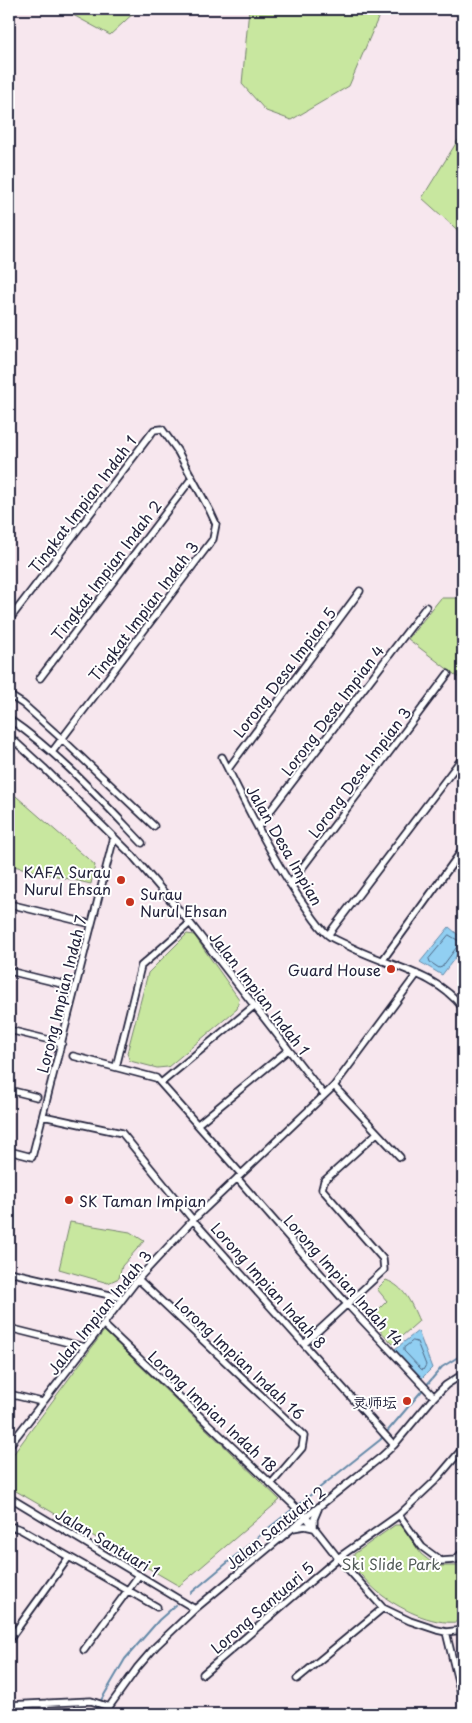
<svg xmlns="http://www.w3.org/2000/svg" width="472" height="1723" viewBox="0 0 472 1723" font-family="'Playpen Sans','LXGW WenKai TC',sans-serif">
<rect width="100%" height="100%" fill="#f7e7ee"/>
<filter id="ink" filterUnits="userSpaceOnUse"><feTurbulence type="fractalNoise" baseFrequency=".02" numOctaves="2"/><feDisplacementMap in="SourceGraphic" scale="10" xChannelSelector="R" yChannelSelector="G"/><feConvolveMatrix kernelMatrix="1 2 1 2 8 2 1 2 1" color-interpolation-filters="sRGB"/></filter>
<g filter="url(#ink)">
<path fill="#c8e79f" stroke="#75846d" d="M62,9h76l-28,26z
M249,9h133l-33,77 -58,34 -25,-9 -24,-27z
M463,132v103l-41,-37z
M441,598h22v83l-55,-42z
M9,790l86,75 -4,19 -82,-19z
M187,934l7,1 45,64 -2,10 -69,58 -11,1 -27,-7 -3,-8 21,-80z
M70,1222l60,10 14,9 -22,25 -3,12 -11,5 -49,-14z
M386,1280c19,7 25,23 33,41l-26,23 -24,-25 18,-18 -10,-12z
M104,1331l176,169 -101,86 -170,-99v-27z
M395,1525h6l20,29 15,12h25l2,-3v58c-26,6 -59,-10 -80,-25 -11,-8 -21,-20 -30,-30l1,-12z"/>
<path fill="#91cff2" stroke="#658aa9" d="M449,927l14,12v8l-21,28 -22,-13z
M418,1331l14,37 -10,10 -27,-29z"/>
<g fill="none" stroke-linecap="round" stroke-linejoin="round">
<path stroke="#4e6784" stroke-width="1" d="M449,935l10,6v3l-17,23 -3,1 -9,-6 -1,-3z
M413,1341l4,1 9,23 -3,5 -2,-1 -17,-18v-3z"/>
<path stroke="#658aa9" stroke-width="2" d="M191,1593l79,-66 110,-87 62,-73 21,-13
M93,1714l32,-55 34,-39 17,-15"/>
<defs>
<path id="street" d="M9,620l145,-190 8,-1 15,21 33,61 6,13 -3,15 -161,213
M40,678l152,-200
M9,695l14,9 39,35 92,87
M9,719c50,34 91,80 133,124
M9,736l35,32 88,87 58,68 134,172
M222,757c24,48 48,97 78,142 9,12 17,27 28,36 5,4 11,6 17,9 39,22 90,27 118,64
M228,769l132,-178
M258,827l168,-220
M290,884l158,-210
M9,904l82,20
M328,935l135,-178
M382,961l81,-112
M9,971l53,13
M9,1030l53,13
M73,1056l83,22 85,96
M116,1067l25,-101 49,-43
M161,1083l93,-77
M334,1086l66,71
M9,1090l28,7
M43,1116l79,17 71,87 201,225
M198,1124l90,-74
M9,1151l23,6 82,-320
M237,1178l110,126 87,93
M9,1272l114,26
M138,1279l166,157 -2,12 -31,36
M103,1324l203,193 32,41 45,50 27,13 27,9 9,2 17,-2
M9,1328l76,19
M304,1344l80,-74 -1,-11 -61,-70 2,-8 53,-48
M9,1394l33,8
M9,1446l129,-167 55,-59 141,-134 83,-112
M9,1497l186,112
M399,1515l23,32 19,14 14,-1 8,-8
M293,1528l12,-2 9,2v-9l5,-12
M9,1530l4,-3 7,2 137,78
M446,1632l17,70
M9,1640l60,-83
M84,1650l55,-75
M203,1674l135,-116 61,-43 36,-34 28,-33
M297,1679l86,-71
M9,1705l82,-4 18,6 28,-39 19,-22 39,-37 111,-92 75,-60 13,-12 40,-48 12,-12 17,-11
M41,1714l6,-11"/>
</defs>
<use href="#street" stroke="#22223b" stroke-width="9"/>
<use href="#street" stroke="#fff" stroke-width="5.5"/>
</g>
</g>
<g fill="#c8321e" stroke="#fff" stroke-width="2">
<circle cx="121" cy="880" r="5"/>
<circle cx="130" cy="902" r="5"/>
<circle cx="391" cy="969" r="5"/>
<circle cx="69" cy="1200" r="5"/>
<circle cx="407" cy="1401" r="5"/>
</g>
<g text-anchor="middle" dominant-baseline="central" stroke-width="4" stroke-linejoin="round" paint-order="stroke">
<g font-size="15" fill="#22223b" stroke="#fff">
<text transform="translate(82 504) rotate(-53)">Tingkat Impian Indah 1</text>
<text transform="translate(106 570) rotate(-53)">Tingkat Impian Indah 2</text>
<text transform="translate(143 611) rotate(-53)">Tingkat Impian Indah 3</text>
<text transform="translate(284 672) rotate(-53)">Lorong Desa Impian 5</text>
<text transform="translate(332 710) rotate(-53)">Lorong Desa Impian 4</text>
<text transform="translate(359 772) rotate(-53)">Lorong Desa Impian 3</text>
<text transform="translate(285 845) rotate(60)">Jalan Desa Impian</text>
<text transform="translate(260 993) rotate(52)">Jalan Impian Indah 1</text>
<text transform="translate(61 994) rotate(-76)">Lorong Impian Indah 7</text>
<text transform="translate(344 1280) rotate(48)">Lorong Impian Indah 14</text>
<text transform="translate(269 1285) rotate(48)">Lorong Impian Indah 8</text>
<text transform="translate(99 1312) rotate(-51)">Jalan Impian Indah 3</text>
<text transform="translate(240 1358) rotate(43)">Lorong Impian Indah 16</text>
<text transform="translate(213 1411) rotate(43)">Lorong Impian Indah 18</text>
<text transform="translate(275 1527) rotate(-39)">Jalan Santuari 2</text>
<text transform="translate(108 1542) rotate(31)">Jalan Santuari 1</text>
<text transform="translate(262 1607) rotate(-41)">Lorong Santuari 5</text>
</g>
<g font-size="15" fill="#22223b" stroke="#fff" text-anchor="end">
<text x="111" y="871">KAFA Surau<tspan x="111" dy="17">Nurul Ehsan</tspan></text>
<text x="140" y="893" text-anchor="start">Surau<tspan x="140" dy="17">Nurul Ehsan</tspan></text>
<text x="381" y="969">Guard House</text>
<text x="79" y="1200" text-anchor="start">SK Taman Impian</text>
<text x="397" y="1401">灵师坛</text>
</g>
<g font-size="15" fill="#545d59" stroke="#fff">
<text x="391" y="1563">Ski Slide Park</text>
</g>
</g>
<rect width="472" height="1723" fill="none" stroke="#fff" stroke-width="30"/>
<rect x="15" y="15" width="442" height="1693" fill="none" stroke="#22223b" stroke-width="2" filter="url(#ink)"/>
</svg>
